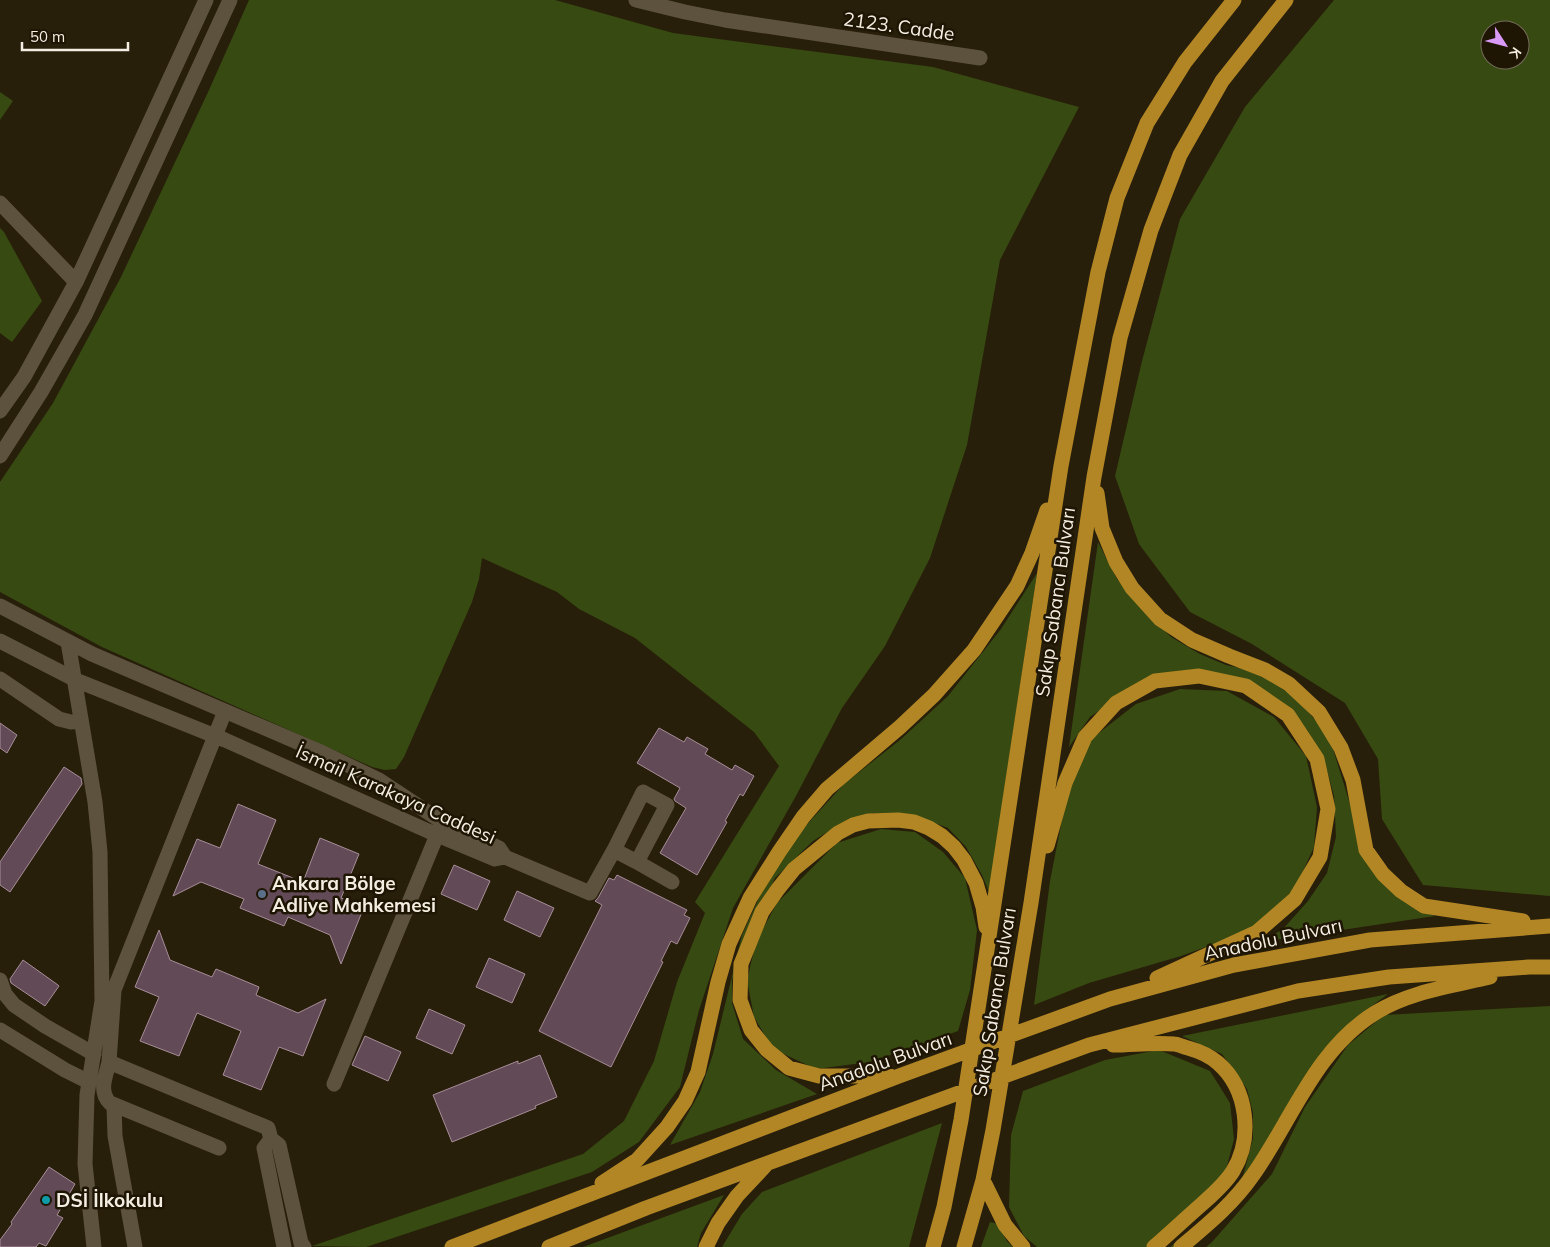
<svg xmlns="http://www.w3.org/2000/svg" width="1550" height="1247" viewBox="0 0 1550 1247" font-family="Mulish,sans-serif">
<rect width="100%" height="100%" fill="#281f0b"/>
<path fill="#374a11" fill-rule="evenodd" d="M249,0h306l118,33 260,34 146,40 -79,153 -33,185 -37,113 -45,88 -43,62 -45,86 -64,114 -34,102 -19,77 -41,55 -47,30 -226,75 -54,-1 271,-92 41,-33 30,-60 23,-79 28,-69 -10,-11 84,-136 -25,-34 -119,-94 -56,-29 -22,-17 -75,-34 -3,21 -7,23 -68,155 -8,12 -11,1 -13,-3 -270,-120 -102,-55v-110l53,-79 68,-126 88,-187z
M1334,0h216v896l-127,-11 -41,-66 -4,-60 -33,-56 -93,-59 -62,-32 -51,-68 -24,-68 27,-115 38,-142 65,-112zM1490,30h30v30h-30z
M0,92l13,9 -13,19z
M0,228l4,4 38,69 -30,41 -12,-9z
M1098,542l19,37 29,33 25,25 29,17 26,11 19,4 24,11 26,17 22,25 16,27 25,81 54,76 23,10 -174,26 22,-13 25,-28 19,-28 9,-36 -2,-41 -10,-37 -17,-29 -21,-22 -57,-31 -87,4 -52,36 -21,30z
M1037,573l-48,319 -7,-17 -16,-28 -18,-19 -35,-13 -38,-2 -33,10 -29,18 -38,37 -26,54 -17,48v23l11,36 33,31 41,24 -147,51 30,-53 13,-38 29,-119 27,-59 32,-45 43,-47 56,-44 48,-44 53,-67z
M1180,689l47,2 47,26 32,39 11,51 -3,40 -21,46 -43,38 -69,25 -92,27 -55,22 16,-124 17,-87 24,-55 45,-35z
M881,829l34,3 28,20 22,26 12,52 -7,60 -12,41 -88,31 -54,7 -43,-20 -19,-32 -7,-37 9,-38 21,-39 60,-60z
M1388,994l-27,20 -119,170 -66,63h-6l56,-47 17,-24 10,-38v-25l-6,-24 -25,-35 -40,-18z
M1550,1006v241h-344l6,-5 60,-68 33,-67 43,-62 36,-30z
M1159,1050l51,21 20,32 4,36 -8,31 -28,34 -50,43h-111l-13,-11 -15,-29 2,-72 12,-44 82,-31z
M942,1123l-33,124h-187l20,-33 20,-22z
M724,1195l-23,38 -4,14h-114z
M990,1222l8,2 9,17 6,6h-32z"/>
<path fill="#624b56" stroke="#a68d99" d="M0,723l17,12 -10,18 -7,-5z
M659,728l25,14 3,-5 21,12 -3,5 27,16 3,-5 19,11 -11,20 -3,-2 -15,27 2,1 -30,53 -37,-22 26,-45 -11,-7 -1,-2 6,-11 -43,-25z
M64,767l17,11 1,6 -72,108 -10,-7v-23z
M238,804l38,16 -18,44 45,18 17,-44 39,16 -18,44 23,9 -23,57 -11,-29 -42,-18 -4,9 -44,-18 4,-9 -43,-17 -28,14 24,-57 23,9z
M454,865l36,16 -13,29 -36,-16z
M617,875l70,35 -3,5 6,3 -13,26 -6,-3 -10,20 2,1 -52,105 -72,-36 63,-126 -7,-4 3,-3 11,-20 5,2z
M517,891l37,17 -14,29 -36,-17z
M159,930l11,30 42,17 4,-8 43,18 -3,8 42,18 28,-14 -23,57 -24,-9 -18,43 -38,-15 18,-44 -44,-18 -18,43 -39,-15 19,-44 -24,-10z
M489,958l36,16 -13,29 -36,-16z
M23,960l35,25 1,1 -14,20 -34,-23 -1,-4z
M429,1009l36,16 -13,29 -36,-16z
M365,1036l36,16 -13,29 -36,-16z
M540,1055l17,42 -22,9 1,2 -84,34 -19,-47 85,-34v3z
M49,1167l26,17 -18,31 6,3 -17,28 -7,-3 -3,4h-36v-7l12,-16 -1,-2z"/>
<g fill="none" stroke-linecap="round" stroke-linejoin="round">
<path stroke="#5d523e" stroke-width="15" d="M636,0l49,12 40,8 255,38
M0,203l76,79
M0,411l24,-34 52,-95 130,-282
M0,456l41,-64 44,-77 145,-315
M0,606l92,48 231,99 56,27 59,39 61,29 6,9
M0,641l78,40 147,59 203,91 67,28 10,-2
M68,642l27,160 5,50 2,149 -15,94 -2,69 9,83
M0,679l59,40 12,3 10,-1
M225,711l-111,279 -5,72 159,66 3,11 8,6 22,98 3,4
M505,857l85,36 24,-43 29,-58 24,13 -30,57 -23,-12
M637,862l35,20
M0,980l5,14 9,11 31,21 49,28
M0,1030l65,40 24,12
M109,1062c-3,14 -11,29 1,41l109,45
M334,1084l103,-249
M114,1106l1,30 20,111
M271,1139l-7,9 20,99"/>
<path stroke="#b28625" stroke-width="15" d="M1097,493l5,35 14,34 16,26 28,31 32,21 37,16 36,14 24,14 30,28 22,36 12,32 13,70 17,24 18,17 23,15 99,15
M1047,846l18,-63 20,-46 31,-34 39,-22 44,-5 47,10 42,29 29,44 11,50 -8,48 -25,42 -38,33 -100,46
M1113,1045c20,0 41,-3 61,-1 4,0 9,3 14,4 11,3 22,8 30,15 30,26 35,75 15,108 -8,13 -20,23 -31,33 -16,14 -32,29 -48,43
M890,1076h-71l-30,-8 -22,-18 -16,-20 -11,-30 1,-36 21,-52 16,-23 16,-20 44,-36 15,-8 15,-4 30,-1 16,2 15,6 13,8 12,11 10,13 12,23 7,24 3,20
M983,1180l22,45 18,22
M602,1183l35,-23 30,-33 18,-26 13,-29 20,-90 11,-38 21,-46 29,-46 24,-35 24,-28 73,-62 34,-32 40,-45 43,-64 15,-33 15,-43
M452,1247l447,-171 211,-77 124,-34 136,-25 180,-14
M549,1247l97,-39 443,-163 209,-54 91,-14 140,-10h21
M706,1247l12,-24 19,-27 28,-30
M933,1247l11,-40 17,-87 100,-654 37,-194 19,-74 30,-75 38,-61 49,-62
M964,1247l19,-67 10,-50 38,-227 63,-426 26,-139 31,-108 29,-75 42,-74 64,-81
M1181,1247c26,-22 52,-43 72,-72 39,-55 62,-125 122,-162 33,-21 77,-27 115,-36"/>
</g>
<circle fill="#5c6f8a" stroke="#1f1503" stroke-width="2" cx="262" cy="894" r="5"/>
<circle fill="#0f9aa8" stroke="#1f1503" stroke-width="2" cx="46" cy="1200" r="5"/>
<g text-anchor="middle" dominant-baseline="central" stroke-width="5" stroke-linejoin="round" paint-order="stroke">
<g font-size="19" fill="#f4eee2" stroke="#1f1503">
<text transform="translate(899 26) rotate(8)">2123. Cadde</text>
<text transform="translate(1055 602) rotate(-82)">Sakıp Sabancı Bulvarı</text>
<text transform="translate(396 794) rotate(24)">İsmail Karakaya Caddesi</text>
<text transform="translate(1273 939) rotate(-12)">Anadolu Bulvarı</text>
<text transform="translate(994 1002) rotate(-81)">Sakıp Sabancı Bulvarı</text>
<text transform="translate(885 1061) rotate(-20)">Anadolu Bulvarı</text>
</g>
<g font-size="19" font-weight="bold" fill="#f4eee2" stroke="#1f1503" text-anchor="start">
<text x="272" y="883">Ankara Bölge<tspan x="272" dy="22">Adliye Mahkemesi</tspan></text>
<text x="56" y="1200">DSİ İlkokulu</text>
</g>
</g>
<g transform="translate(1505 45) rotate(126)"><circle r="24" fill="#1f1503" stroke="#746c5c"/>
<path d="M0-4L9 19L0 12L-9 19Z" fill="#d99af7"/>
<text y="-8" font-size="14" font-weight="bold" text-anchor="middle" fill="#f4eee2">K</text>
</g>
<path d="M22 42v8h106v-8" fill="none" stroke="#f4eee2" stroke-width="2.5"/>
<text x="30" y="42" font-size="15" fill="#f4eee2" stroke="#1f1503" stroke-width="4" paint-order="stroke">50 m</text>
</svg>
